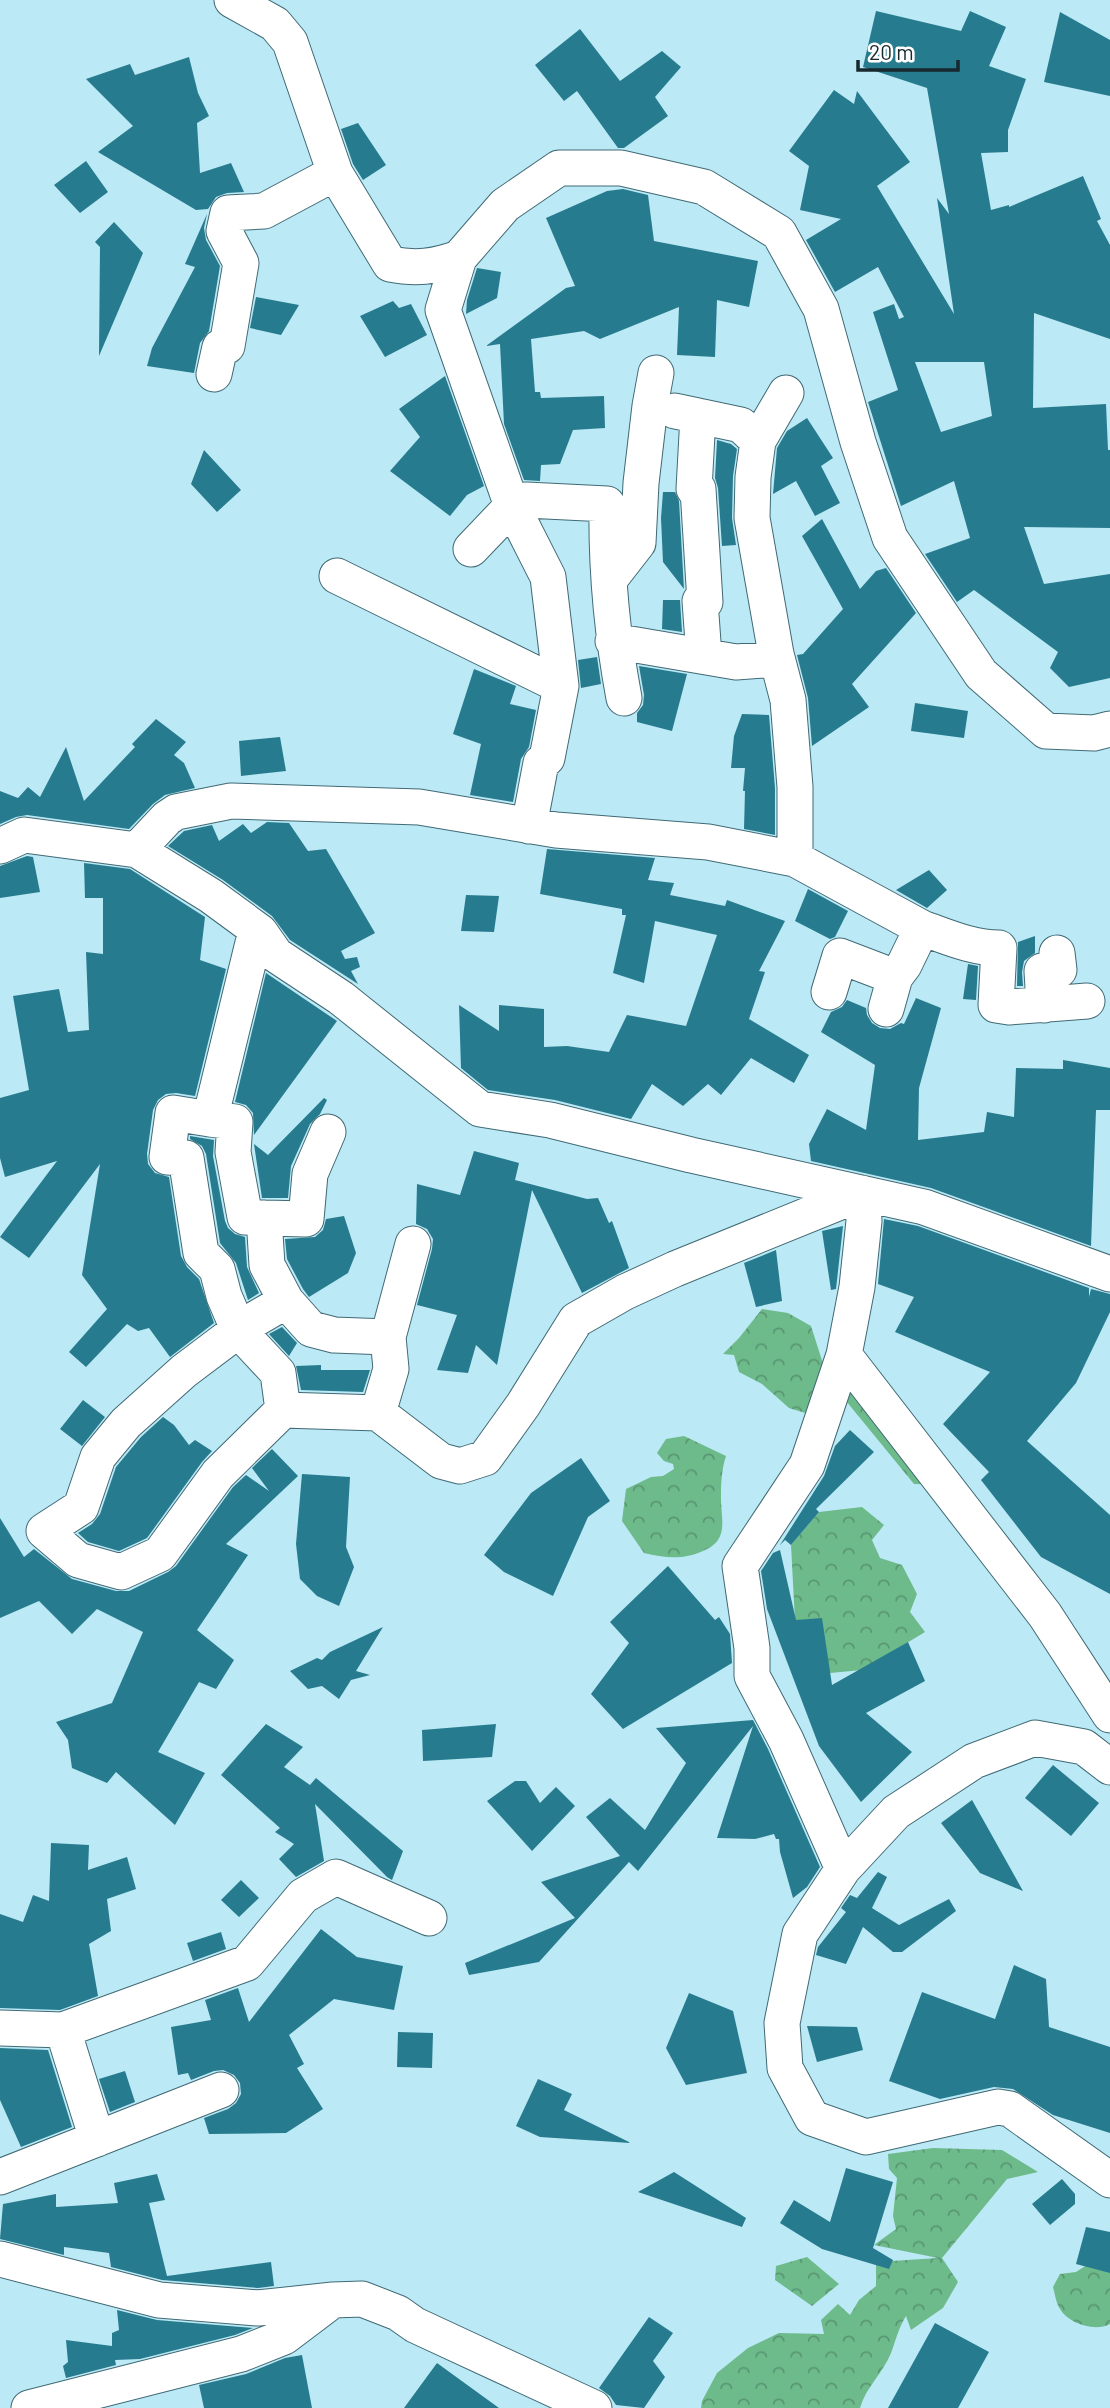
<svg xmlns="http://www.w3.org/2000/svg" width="1110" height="2408" viewBox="0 0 1110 2408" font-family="Barlow,sans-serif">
<defs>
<pattern id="forest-crowns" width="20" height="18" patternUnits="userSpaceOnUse" patternTransform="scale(1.75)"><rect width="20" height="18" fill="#6dba8b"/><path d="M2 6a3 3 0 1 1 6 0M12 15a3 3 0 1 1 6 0" fill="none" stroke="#599772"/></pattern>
</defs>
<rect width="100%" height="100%" fill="#bbe9f5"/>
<path fill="url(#forest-crowns)" d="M762,1309l26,4 23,13 15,47 -11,43 -26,-8 -27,-24 -23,-12 -5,-17 -11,-1 16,-16z
M838,1371l121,114 -45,-1 -81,-99z
M684,1436l42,20c-4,12 -5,25 -5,38 -1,23 10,46 -18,57 -20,9 -38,7 -59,2l-22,-32 4,-32 25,-12 12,-1 11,-7 -1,-5 -9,-3 -7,-8 9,-14z
M862,1507l22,18 -12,15 8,18 22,7 15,29 -7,18 15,20 -63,38 -32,3 -35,-52 -4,-76 28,-33z
M933,2148l69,2 36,22 -31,7 -65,79 16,24 -15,26 -32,22 -5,-14c-8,13 -10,24 -15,37 -8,20 -25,34 -31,55h-159l1,-7 15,-28 31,-25 31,-15 45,1 -3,-14 17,-16 12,11 9,-15 17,-14v-24l62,-4 -64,-13 22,-16 -3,-13 4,-38 -8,-9 -1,-15z
M1110,2250v74c-15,8 -41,0 -50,-15 -4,-6 -5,-15 -7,-22l7,-13 16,-2z
M807,2257l32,27 -27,22 -37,-26 1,-14z"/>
<path fill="#277b8e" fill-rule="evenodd" d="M876,11l85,20 9,-20 36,16 -17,39 37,13 -18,51v22l-27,1 10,57 18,-5v2l74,-31 18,43 -4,2 13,24v94l-76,-26 -1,95 73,-4 2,46h2v78l-86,-1 20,57 66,-10v104l-41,9 -19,-19 8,-16 -84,-62 -17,12 -32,-48 45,-16 -16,-57 -53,25 -33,-104 30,-12 -25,-78 21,-8 5,15 5,-2 -26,-50 -43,25 -29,-52 35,-21 -41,-9 9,-44 -20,-15 45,-61 20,14 3,-13 53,71 -33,24 77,128 -17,-116 12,16 -22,-126 -64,-21zM915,362h69l8,54 -51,16z
M1060,12l50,28v56l-66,-14z
M580,29l40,52 42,-30 19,16 -26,30 13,19 -44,32h-6l-41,-57 -13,10 -29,-36z
M189,57l9,36 11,23 -12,7 3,50 31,-10 13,29 -17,1 -11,4 -8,12 -12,1 -98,-58 35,-26 -47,-47 44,-15 5,11z
M358,123l28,42 -23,15 -10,-16 -12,-35z
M86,161l22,31 -28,21 -26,-28z
M623,189l25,6 6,46 104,20 -9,46 -32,-7 -2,57 -38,-2 2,-48 -79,32 -16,-8 -53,8 4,53h5l1,6 63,-2 1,32 -32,2 -13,34 -19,1 -1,16 -16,-1 -20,-56 -4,-80 -14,2 80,-58 9,-2 -29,-68 61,-27z
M207,214l-3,14 2,12 14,26 -11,65 -9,12 -6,30 -47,-7 5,-18 43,-81 -10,-3z
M114,222l29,31 -44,103 1,-109 -5,-5z
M477,268l24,4 -4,26 -31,16 1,-14z
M256,297l43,8 -18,30 -31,-7z
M393,301l6,7 12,-4 16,31 -42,22 -25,-41z
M445,376l39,110 -17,9 -17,21 -60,-45 30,-34 -21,-28z
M807,418l26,40 -12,8 19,37 -25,13 -19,-35 -23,13 4,-46 10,-17z
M717,440l14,4 6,5 -4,27 -1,42 4,27 -14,1 -4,-58 -3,-10z
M204,450l37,40 -24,22 -26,-28z
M663,492h12l4,9 5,88 -21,-27 -2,-44z
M822,519l38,70 16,-18 10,-3 30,45 -64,71 17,23 -57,39 -4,-48 -11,-43 6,-1 40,-45 -41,-73z
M663,600h17l2,32 -20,-3z
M597,657l4,27 -20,4 -3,-28z
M639,666l48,8 -15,57 -35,-9v-9l6,-8 1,-10z
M474,669l42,17 -6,18 26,6 -7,37 -8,12 -8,43 -43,-7 11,-51 -28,-10z
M915,703l53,8 -4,27 -53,-7z
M742,714l27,1 6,73v47l-31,-6 1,-38h-2l2,-23h-14l3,-32z
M156,719l30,23 -12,13 10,8 11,25 -30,7 -12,9 -24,25 -102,-14 -11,2 -16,7v-33l18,7 10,-11 12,10 26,-50 18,54 51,-54 -3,-3z
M280,737l6,34 -45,5 -2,-35z
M267,822l22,1 19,28 18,-2 49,84 -34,18 4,8 12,-2 3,10 -9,4 7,13 -68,-44 -18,-24 -49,-36 -55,-34 16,-15 28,-6 7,16 24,-17 8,9z
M547,849l108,9 -7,22 26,3 -4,12 55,11 2,-6 58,21 -26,50 6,1 -16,47 60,36 -15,28 -43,-25 -30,37 -13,-11 -25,22 -31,-22 -21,35 -76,-19 -67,-10 -27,-22 -2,-63 40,26v-26l45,4v38l23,-1 42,6 18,-37 59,11 31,-91 -62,-14 -11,62 -31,-10 13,-58h-4v-6l-82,-15z
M27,856l6,1 7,35 -40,6v-32z
M84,863l46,6 75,48 -5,43 26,9 -31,127 -19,-3 -10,1 -8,6 -5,10 -6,44 1,10 7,9 14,4 12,79 6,11 12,12 15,44 -44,34 -21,-29 -11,3 -11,-7 -41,43 -17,-15 38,-43 -25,-34 18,-111 -71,94 -29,-21 57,-76 -52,16 -5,-19v-60l29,-8 -16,-94 46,-7 9,43 21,-2 -3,-78 17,2v-56h-18z
M929,870l18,20 -20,18 -31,-18z
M808,889l40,22 -13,26 -5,2 -35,-18z
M466,895l33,1 -5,36 -33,-1z
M1035,936v17l-11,8 -2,11 1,14h-6l1,-44z
M968,964l10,2 -2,34 -13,-1z
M266,973l71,48 -83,114 -1,-22 -7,-8 -11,-3z
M916,998l25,10 -22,80 -1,52 66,-8 3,-20 27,5 2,-49 47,1v-9l47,8v42h-14l-5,136 -160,-58 -120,-27 -2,-17 18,-35 39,21 9,-65 -54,-33 10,-20 11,-5 5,-7 19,8 1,7 5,8 8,5 10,1 11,-6 3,1z
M324,1098l3,2 -7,14 -10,10 -19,42 -3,32h-26l-8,-54 14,11z
M190,1136l24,4 -1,16 12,65 3,7 7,6 10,3 2,30 12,26 -11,7 -12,-37 -16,-20 -14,-89 -4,-8 -12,-7z
M474,1151l45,12 -4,17 72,19 11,-1 11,25 3,-2 17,47 -47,25 -50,-103 -35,175 -21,-20 -8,28 -31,-3 20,-55 -40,-10 15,-56 1,-10 -6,-10 -11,-5 1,-40 43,11z
M344,1216l12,37 -8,20 -39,24 -6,-8 -16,-30 -2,-20 30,-2 8,-7 3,-11z
M884,1219l34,7 171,62v9l2,-8 19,5v18l-34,71 -49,58 83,74v79l-69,-37 -60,-77 8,-8 -46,-48 47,-52 -95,-40 19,-35 -36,-13z
M843,1226l-7,63 -5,1 -9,-59z
M776,1250l6,51 -26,6 -12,-44z
M282,1327l15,16 -8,13 -20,-22z
M321,1365v5h49l-7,22 -62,-2 -5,-24z
M83,1400l22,17 -23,29 -22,-17z
M163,1417l11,8 15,20 6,-5 17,11 -10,11 -55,76 -28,13 -31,-9 -10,-9 14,-9 8,-10 16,-47 25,-30z
M850,1430l24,22 -58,57 3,3 -28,33 -6,-5 -5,5 44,-69 11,-30z
M272,1449l26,27 -72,68 22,11 -51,75 37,30 -18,29 -17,-7 -41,70 47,21 -30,52 -59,-53 -9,11 -35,-15 -4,-28 -12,-18 56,-19 31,-71 -46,-23 -25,25 -33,-33 -39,17v-100l24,39 10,-8 38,30 44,12h13l39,-19 8,-6 57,-79 13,-12 23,16 -17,-23z
M581,1458l29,43 -22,16 -35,79 -49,-24 -20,-17 47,-62z
M302,1474l48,3 -4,70 8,20 -15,39 -22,-10 -17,-17 -4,-35z
M780,1550l16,70 26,-2 10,67 76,-43 17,39 -59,32 46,39 -51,50 -42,-56 -52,-137 -6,-38 12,-18z
M668,1566l47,54 4,-3 11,17 2,29 -109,66 -32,-35 38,-51 -19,-21z
M383,1627l-27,44 14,4 -19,5 -12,19 -17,-13 -14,3 -18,-18 27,-13 5,2 8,-8z
M753,1720l15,29 52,118 -13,20 -14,11 -13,-46 -1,-13h-3l-2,-5 -19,5 -38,-1 36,-112 -115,145 -9,-9 -90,100 -70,13 -4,-12 110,-45 -34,-36 79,-26 -34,-39 24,-19 35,32 41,-67 -30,-35z
M266,1724l37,23 -19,20 26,18 6,-7 87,73 -11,29 -5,-3 -72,-73 9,57 -28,16 -17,-18 15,-15 -19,-12 5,-4 -59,-53z
M496,1724l-4,33 -69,4 -1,-31z
M1053,1765l46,38 -28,33 -46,-38z
M515,1781h11l14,22 16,-16 19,19 -43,45 -45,-50z
M972,1800l13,23 38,68 -43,-18 -39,-50z
M51,1843l38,2 -1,25 39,-13 9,32 -29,10 4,32 -22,13 9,52 -38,14 -60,-2v-94l23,8 10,-27 16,6z
M878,1872l9,5 -15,31 27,17 50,-26 7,12 -54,41h-9l-30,-25 -17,37 -30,-9 2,-8 28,-35 -5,-4 9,-13 7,3z
M241,1880l18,18 -20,19 -18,-17z
M321,1929l36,28 46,9 -9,44 -60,-11 -45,36 15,29 -7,4 26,41 -37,24 -77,1 -5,-16 24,-9 8,-6 5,-9 -1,-11 -6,-8 -11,-5 -9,1 -23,9 -3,-7 -10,2 -7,-48 40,-7 -6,-20 33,-12 11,34z
M221,1932l5,17 -33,12 -6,-18z
M1014,1965l32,14 3,48 61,20v86l-57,-18 -40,-26 -19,-2 -54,12 -51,-18 33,-89 73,27z
M689,1993l44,18 14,62 -61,12 -20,-37z
M807,2026l50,1 6,23 -46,12z
M398,2032l35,1 -1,35 -35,-1z
M0,2048l48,2 24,77 -51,20 -21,-47z
M125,2071l10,31 -25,10 -11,-33z
M538,2079l34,15 -8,16 67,33 -91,-6 -24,-11z
M846,2168l47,14 -20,66 20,12 -4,9 -67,-20 -42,-26 14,-23 36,22z
M674,2172l72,46 -4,9 -104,-35z
M157,2174l8,26 -16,3 18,73 104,-14 3,24 -16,2 -96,-8 -51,-13 -2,-14 -45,-6v8l-64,-16 3,-35 53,-10v13l62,-4 -4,-20z
M1062,2179l13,15v10l-25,21 -18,-21z
M1086,2227l24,5v41l-34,-9z
M117,2310l40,10 96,8 -18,7 -95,24 -25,1 1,5 -50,13 -3,-12 5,-4 -2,-22 46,6v-13l7,-3z
M649,2317l24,16 -20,28 12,16 -21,31 -28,-3 -6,-9 -11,-8z
M935,2323l54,29 -31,56h-70z
M302,2355l10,53h-108l-5,-23 47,-11 39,-16z
M437,2363l62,45h-95z"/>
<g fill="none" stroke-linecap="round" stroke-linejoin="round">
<defs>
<path id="street" d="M232,0l43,24 15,18 45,131 55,91c26,5 44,3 69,-6
M214,374l6,-27 7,-1 14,-83 -17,-32 4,-18 36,-2 71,-38
M786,393l-28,48 -5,36 -1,41 24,136 12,46 7,87v72
M675,411l66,14 17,16
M698,416l-4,73h4l7,113 -5,-1 4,55
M471,549l41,-43 14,-6 81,4c-1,66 5,130 17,194
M337,576l224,110 -13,-109 -36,-71 -69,-196 16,-52 46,-53 54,-37h62l83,19 75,46 42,76 37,133 32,96 91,136 65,57 48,2 16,-4
M610,579l28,-36 3,-60 9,-77 6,-33
M613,641l123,21 41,-3
M529,826l12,-63 6,-5 14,-72
M0,846l24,-11 113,15 30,-32 9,-6 55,-11 188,6 137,23 152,12 87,17 127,69
M137,850l74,46 49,36 16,23 65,43 139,111 70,11 141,35 233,52 186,67
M260,932l-7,11 -43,176 25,3 -2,30 12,65 19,1 3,47 19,36 25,28 23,6 54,2
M895,977l9,-12 18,-37c26,9 50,20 77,20l-3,57 13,2 78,-6
M829,992l11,-36 55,21 -9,32
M1044,1005l-2,-34 17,-1 -2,-17
M210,1119l-37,-6 -6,44 19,1 15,95 16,16 7,27 15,35 39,42 5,37
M264,1218l42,1 4,-45 18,-42
M286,1301l-41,24 -61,46 -58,52 -28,34 -17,50 -37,24 34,29 43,12 39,-18 58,-80 65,-64 95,3 63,48 19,5 25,-8 38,-53 53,-85 49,-28 50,-23 187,-76 2,28 -7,66 -13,68 -37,110 -67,101 12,82v28l34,64 57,129
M844,1355l201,260 65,100
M378,1413l13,-44 -3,-32 25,-93
M1110,1767l-26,-20 -49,-9 -61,23 -78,51 -53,57 -43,65 -18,89 3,45 27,50 54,19 132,-30 12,2 100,71
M0,2028l63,2 184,-67 56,-67 33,-19 93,41
M63,2030l34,109
M0,2177l221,-87
M0,2259l159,41 99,8 75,-8
M29,2408l212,-54 43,-17 49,-37 29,-1 36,14 17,12 179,83"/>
</defs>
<use href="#street" stroke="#406a75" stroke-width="37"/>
<use href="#street" stroke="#fff" stroke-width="35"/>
</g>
<path d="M858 60v10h100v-10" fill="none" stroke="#17292e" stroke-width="3.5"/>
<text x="869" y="60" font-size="21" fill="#17292e" stroke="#ffffff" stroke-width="5" paint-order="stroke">20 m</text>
</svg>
